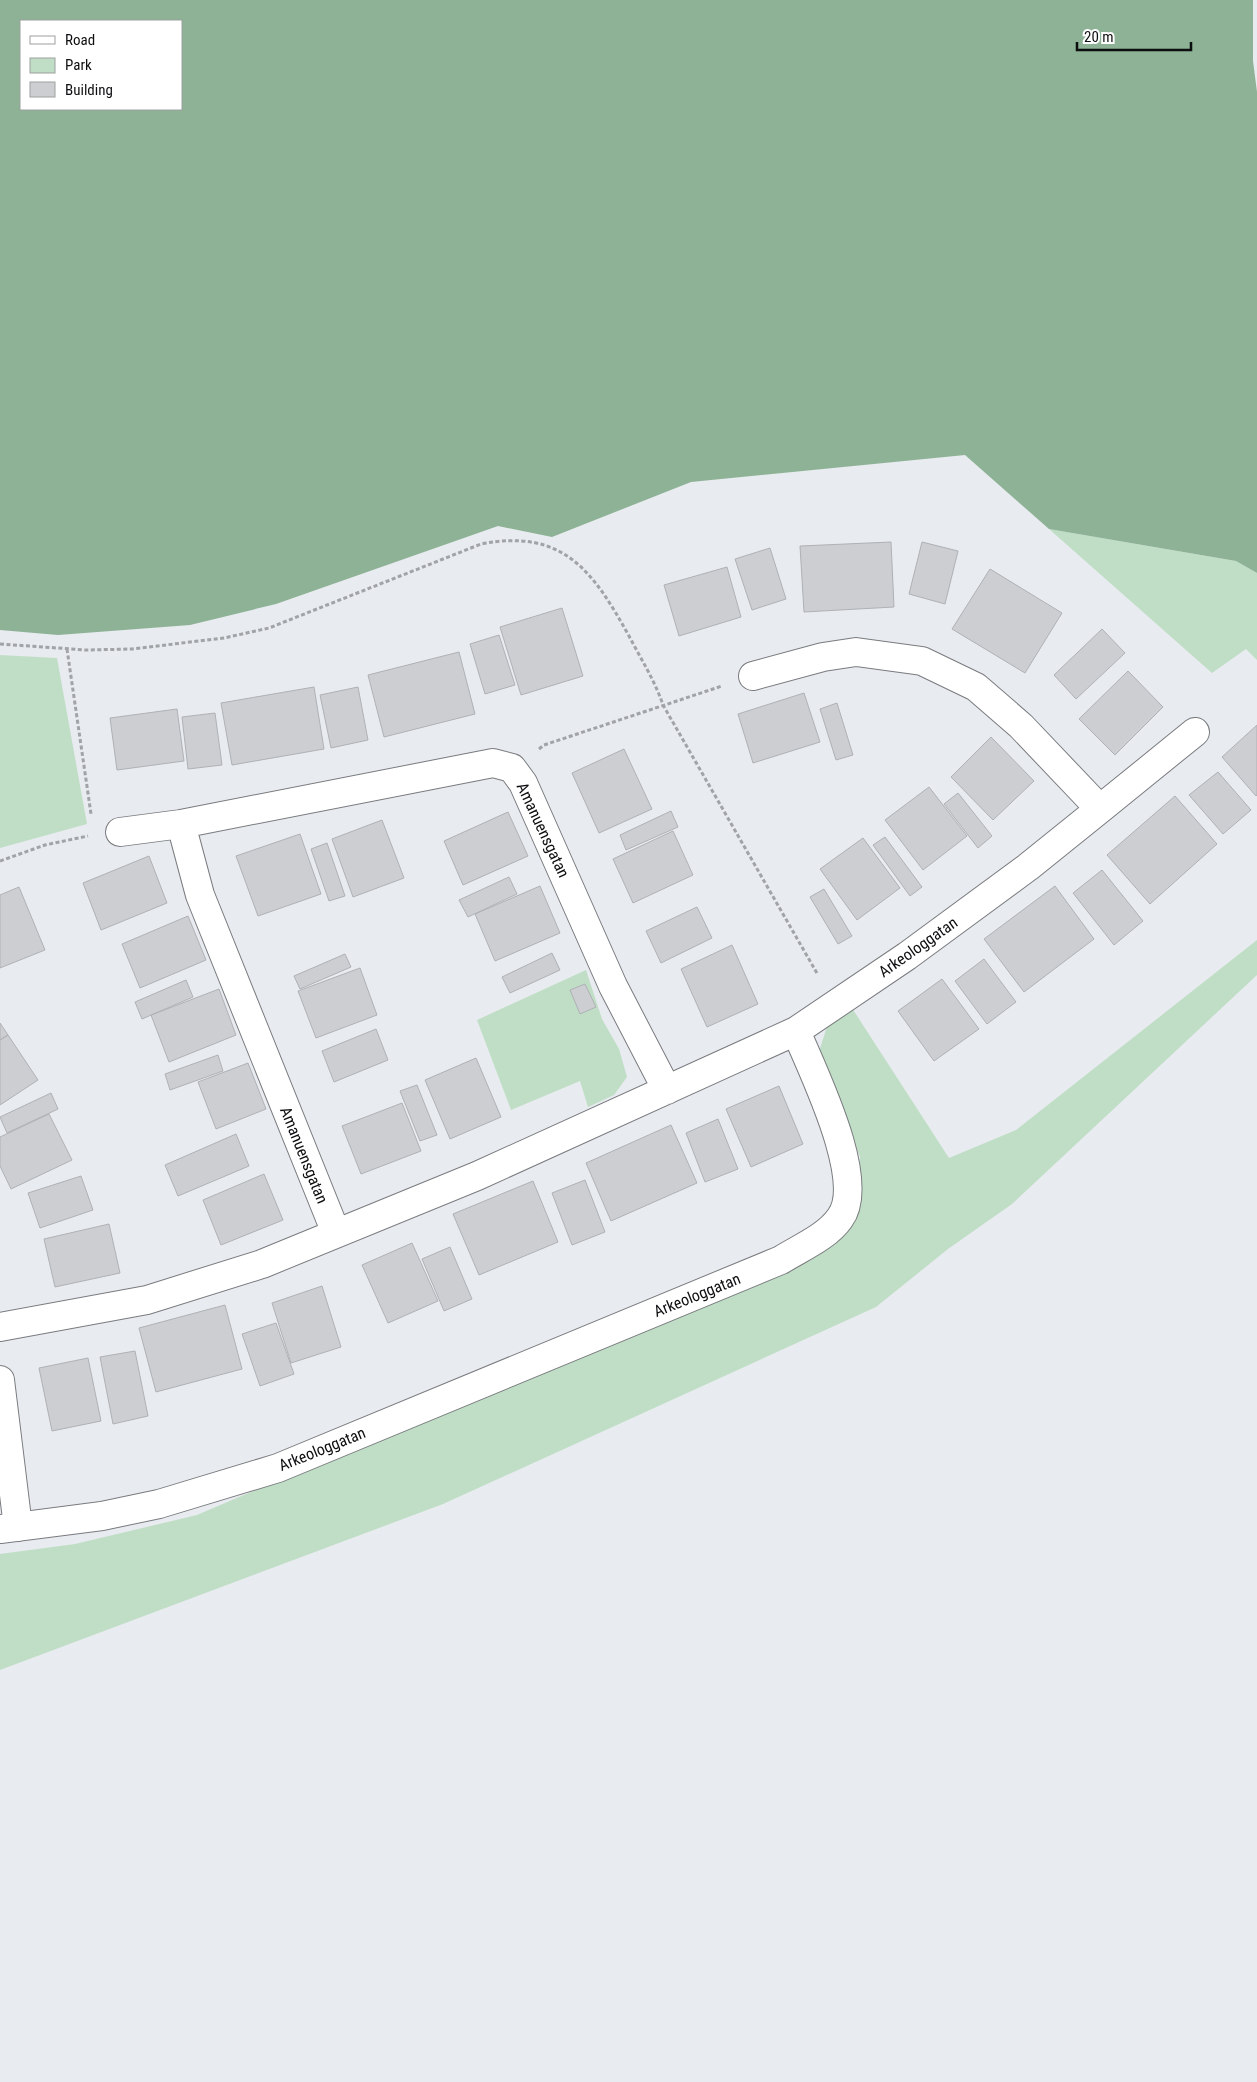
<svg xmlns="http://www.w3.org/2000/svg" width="1257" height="2082" viewBox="0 0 1257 2082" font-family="'Roboto Condensed',sans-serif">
<rect width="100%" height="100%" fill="#e8ebef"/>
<path fill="#c0dec6" d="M1049,529l187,32 21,12v87l-11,-11 -34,24z
M0,655l57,3 30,166 -87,24z
M1257,940v35l-245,229 -64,45 -72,58 -433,197 -443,166v-116l75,-10 122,-29 632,-271 22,-24 9,-63 -42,-102 11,-35 21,-15 99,153 67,-28z
M586,970l16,49 17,30 8,28 -13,18 -26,12 -8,-26 -69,29 -34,-90z"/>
<path fill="#8db295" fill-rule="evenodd" d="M0,0h1253v61l4,31v481l-21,-12 -187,-32 -84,-74 -274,27 -139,55 -54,-11 -222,78 -86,21 -132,10 -58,-5zM21,21h160v88h-160z"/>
<path fill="#ccced2" stroke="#afb1b5" d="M891,542l3,65 -90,5 -4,-66z
M922,542l36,9 -13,53 -36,-10z
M770,548l16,51 -34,11 -17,-51z
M727,567l14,50 -62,19 -15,-51z
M990,569l72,44 -37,60 -73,-44z
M562,608l21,68 -62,19 -21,-68z
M1102,629l23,24 -49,46 -22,-24z
M499,635l16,50 -30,9 -15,-50z
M459,652l16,62 -91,23 -16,-62z
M1128,671l35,36 -48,48 -36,-36z
M314,687l10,62 -92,16 -11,-62z
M358,687l10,53 -37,8 -11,-53z
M804,693l16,49 -67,21 -15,-49z
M837,703l16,52 -17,5 -16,-51z
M177,709l7,52 -67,9 -7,-52z
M215,713l7,52 -34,4 -6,-52z
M1257,725v70l-1,1 -34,-39z
M991,737l43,44 -41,39 -42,-43z
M624,749l28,60 -53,24 -27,-60z
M1218,772l33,38 -28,24 -34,-39z
M929,787l38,49 -44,34 -38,-50z
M958,793l34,43 -14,12 -34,-44z
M1175,796l42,48 -67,60 -43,-49z
M671,811l7,16 -52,23 -6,-15z
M508,812l20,44 -65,29 -19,-44z
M382,820l22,58 -51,19 -21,-58z
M673,831l20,44 -60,28 -20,-44z
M300,834l21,60 -63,22 -22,-60z
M885,837l37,50 -12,9 -37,-51z
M863,838l37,50 -43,32 -37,-51z
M327,843l18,53 -16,5 -18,-52z
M149,856l18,47 -66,27 -18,-47z
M1102,870l41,51 -29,24 -41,-52z
M509,877l8,17 -49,23 -9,-17z
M540,886l20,47 -65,28 -20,-47z
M1055,886l39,53 -70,53 -40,-53z
M19,887l26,63 -45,18v-73z
M824,889l28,47 -14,8 -28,-47z
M697,907l15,31 -51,25 -15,-32z
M188,916l18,44 -66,28 -18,-44z
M732,945l26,59 -51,23 -26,-58z
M552,953l8,17 -50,23 -8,-16z
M345,954l6,13 -51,22 -6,-13z
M984,959l32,43 -29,22 -32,-43z
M360,968l17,47 -61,23 -18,-47z
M942,979l37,50 -45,32 -36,-50z
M186,980l7,17 -51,22 -7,-17z
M585,984l11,23 -16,7 -10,-24z
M219,989l17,46 -67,27 -18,-47z
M0,1023l8,12 -8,5z
M376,1029l12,31 -54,22 -12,-31z
M8,1035l30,45 -38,25v-65z
M218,1055l5,16 -53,19 -5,-16z
M476,1058l25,59 -51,22 -25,-59z
M248,1063l18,46 -50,20 -18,-47z
M417,1085l20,50 -17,6 -20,-50z
M779,1086l24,58 -52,23 -25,-58z
M51,1093l7,16 -51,24 -7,-16z
M402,1103l19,48 -60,23 -19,-48z
M49,1114l23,46 -61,29 -11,-23v-29z
M718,1119l20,50 -33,13 -19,-49z
M671,1125l26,58 -86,38 -25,-58z
M236,1134l13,32 -71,30 -13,-31z
M264,1174l19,46 -62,25 -18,-45z
M81,1176l12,34 -53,18 -12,-35z
M585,1180l20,52 -33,13 -20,-52z
M533,1181l25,61 -79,33 -26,-61z
M109,1224l11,49 -65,14 -11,-48z
M412,1243l26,58 -50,22 -26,-58z
M450,1247l22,52 -28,12 -22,-52z
M322,1286l19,61 -50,16 -19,-60z
M225,1305l17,64 -86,23 -17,-64z
M276,1323l18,51 -34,12 -18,-52z
M135,1351l13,65 -35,8 -13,-67z
M88,1358l13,63 -49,10 -13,-63z"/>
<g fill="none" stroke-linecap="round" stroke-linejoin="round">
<defs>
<path id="street" d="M1100,809l95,-77
M120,832l61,-8
M336,1233l-136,-338 -19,-71 312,-61 19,5 11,15 90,203 54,104
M0,1327l147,-27 115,-36 215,-88 319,-145 111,-75 121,-89 72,-58 -79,-83 -45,-39 -54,-26 -66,-9 -33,5 -70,19
M0,1380l18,147
M0,1529l102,-13 57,-12 119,-36 503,-208c19,-12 46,-23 59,-42 28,-37 -28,-148 -44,-187"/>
</defs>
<use href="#street" stroke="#797b7f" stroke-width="30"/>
<path stroke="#a1a3a6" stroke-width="3" stroke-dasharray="4 2.5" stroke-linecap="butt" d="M0,644l86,6 46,-1 92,-11 45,-10 212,-84c82,-16 112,27 148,92 12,23 26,45 34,69l155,270
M67,649l24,165
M539,749l5,-4 178,-59
M0,861l45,-16 43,-9"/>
<use href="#street" stroke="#fff" stroke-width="28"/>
</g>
<g text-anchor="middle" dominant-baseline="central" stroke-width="5" stroke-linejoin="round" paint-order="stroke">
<g font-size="16" fill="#0d0e0f" stroke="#fff">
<text transform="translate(543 830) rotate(65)">Amanuensgatan</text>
<text transform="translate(918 947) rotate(-35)">Arkeologgatan</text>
<text transform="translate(304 1155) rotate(68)">Amanuensgatan</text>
<text transform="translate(697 1295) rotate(-22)">Arkeologgatan</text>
<text transform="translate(322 1449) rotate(-22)">Arkeologgatan</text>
</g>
</g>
<rect x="20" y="20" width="162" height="90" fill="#ffffff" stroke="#9e9f9f"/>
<rect x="30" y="36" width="25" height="8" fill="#ffffff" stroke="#9e9f9f"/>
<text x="65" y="45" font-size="15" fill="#0d0e0f">Road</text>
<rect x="30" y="58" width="25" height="15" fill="#c0dec6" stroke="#9e9f9f"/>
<text x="65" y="70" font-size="15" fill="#0d0e0f">Park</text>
<rect x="30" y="82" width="25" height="15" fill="#ccced2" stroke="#9e9f9f"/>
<text x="65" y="95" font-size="15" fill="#0d0e0f">Building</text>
<path d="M1077 42v8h114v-8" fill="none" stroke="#0d0e0f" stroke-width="2.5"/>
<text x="1084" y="42" font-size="15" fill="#0d0e0f" stroke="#ffffff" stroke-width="4" paint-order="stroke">20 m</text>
</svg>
